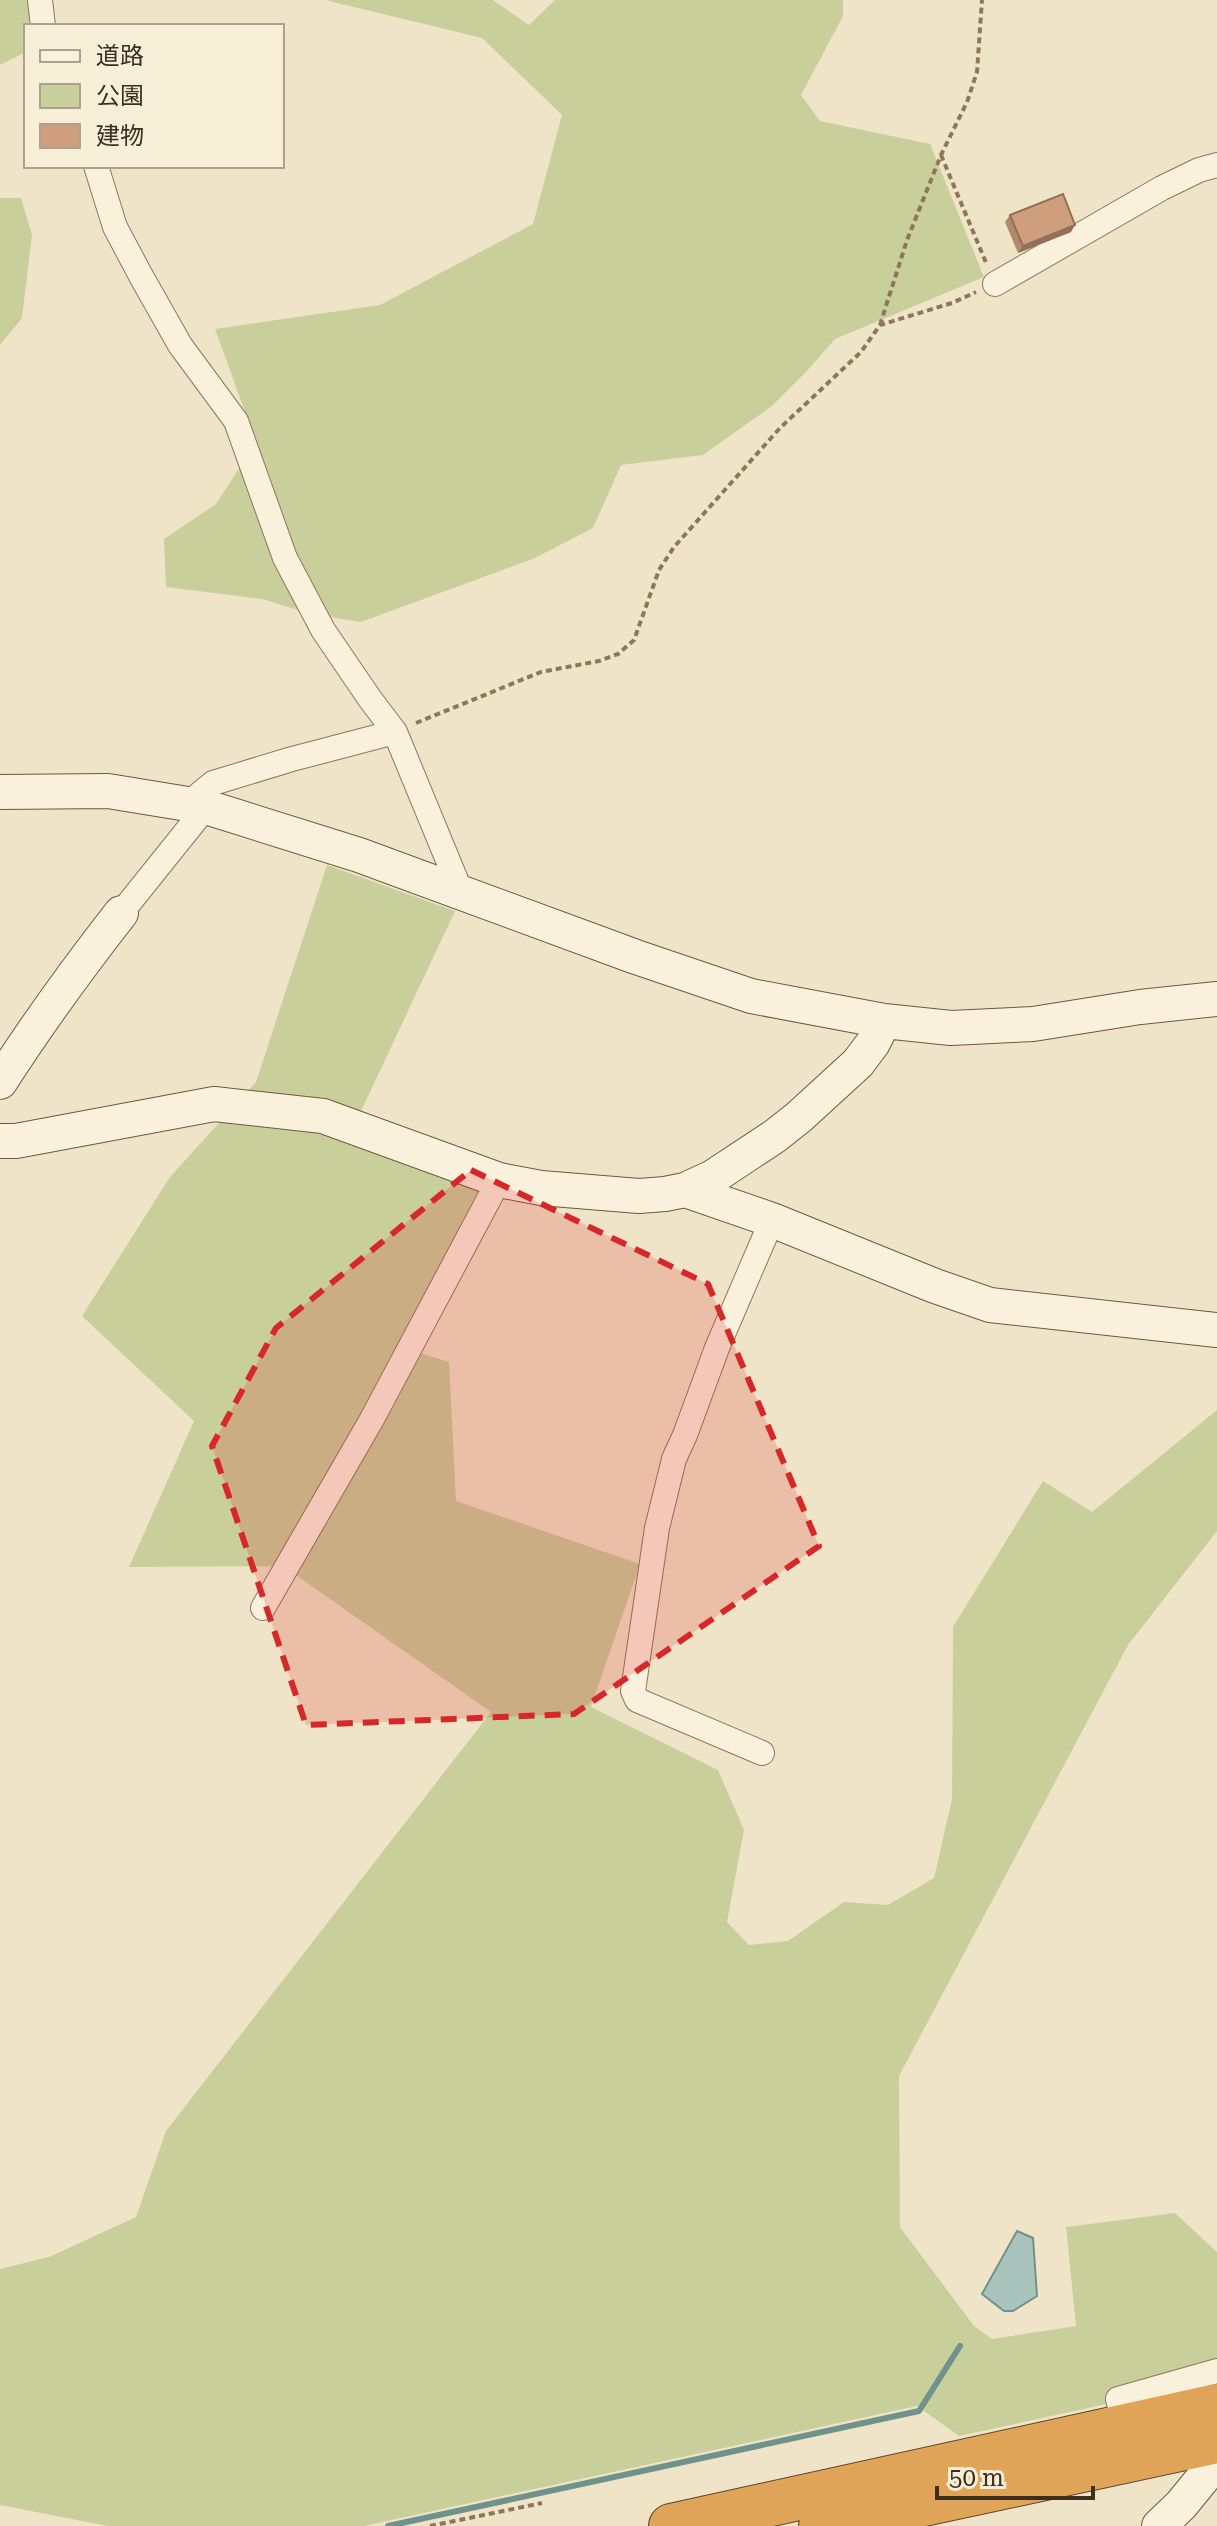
<svg xmlns="http://www.w3.org/2000/svg" width="1217" height="2526" viewBox="0 0 1217 2526" font-family="'Roboto Serif','Noto Sans JP',serif">
<rect width="100%" height="100%" fill="#f0e4c8"/>
<path fill="#c9cf9b" d="M0,0h30l1,26h-5v26l-26,13z
M325,0h168l36,25 26,-25h288v16l-42,79 19,26 110,23 54,133 -149,62 -28,32 -35,35 -69,49 -82,10 -28,63 -58,30 -174,64 -50,-8 -49,-15 -96,-12 -2,-48 52,-35 40,-62 -41,-113 165,-24 153,-81 29,-109 -80,-77z
M0,198h21l11,37 -10,83 -22,27z
M327,865l128,46 -108,230 134,48 -84,157 52,16 7,139 184,63 -49,143 127,63 26,60 -17,92 22,23 39,-4 56,-39 44,3 46,-27 18,-79 1,-172 90,-146 49,31 125,-102v121l-89,114 -229,431 1,151 74,99 18,13 84,-13 -10,-99 109,-14 42,39v128l-258,56 -42,-30 -553,120h-256l-108,-21v-236l49,-12 87,-40 30,-86 325,-419 -208,-146 -154,1 65,-146 -112,-105 88,-139 86,-95z"/>
<path fill="#a9c4bc" stroke="#6f938a" stroke-width="2" d="M1017,2231l16,7 4,58 -24,15h-9l-22,-17z"/>
<g fill="none" stroke-linecap="round" stroke-linejoin="round">
<path stroke="#6f938a" stroke-width="6" d="M388,2526l531,-115 41,-65"/>
<defs>
<path id="street" d="M40,0l3,26
M96,166l19,61 26,49 39,69 56,76 49,137 38,72 47,69 25,33 66,160
M995,284l167,-96 37,-18 18,-5
M189,803l24,-20 79,-24 103,-27
M121,913l85,-106
M263,1608l109,-189 127,-239
M762,1753l-125,-53 -4,-9 24,-163 17,-69 11,-24 32,-87 55,-128
M1124,2426l-6,-27 99,-28"/>
<path id="secondary" d="M0,792l108,-1 98,16 153,48 277,102 115,39 133,25 67,7 82,-4 107,-17 77,-8
M0,1082c38,-59 78,-114 121,-169
M0,1141h16l198,-37 109,12 176,64 42,8 98,8 26,-2 20,-4 28,-13 62,-41 24,-19 59,-54 15,-20 11,-22
M685,1190l87,30 163,66 55,19 227,25
M1159,2526l22,-21 36,-44"/>
<path id="highway" d="M671,2526l546,-120
M821,2526l396,-85"/>
</defs>
<use href="#street" stroke="#8d765c" stroke-width="26"/>
<use href="#secondary" stroke="#6f573f" stroke-width="36"/>
<use href="#highway" stroke="#5b4430" stroke-width="46"/>
<path stroke="#8d765c" stroke-width="4" stroke-dasharray="6 4" stroke-linecap="butt" d="M941,155l46,110
M880,325l27,-85 34,-85 26,-53 10,-30 5,-72
M416,723l125,-51 58,-11 19,-7 16,-14 25,-70 15,-23 106,-119 81,-76 19,-27 72,-22 24,-11
M430,2526l112,-23"/>
<use href="#street" stroke="#faf1dc" stroke-width="24"/>
<use href="#secondary" stroke="#faf1dc" stroke-width="34"/>
<use href="#highway" stroke="#e0a458" stroke-width="44"/>
</g>
<path fill="#b2896c" d="M1010,215l61,17 -53,21 -13,-31z"/>
<path fill="#916f58" d="M1075,225l-4,7 -53,21 5,-7z"/>
<path fill="#cf9f7d" stroke="#916f58" stroke-width="2" d="M1063,194l12,31 -52,21 -13,-31z"/>
<path fill="#d62828" fill-opacity="0.2" stroke="#d62828" stroke-width="6" stroke-dasharray="16 10" stroke-linejoin="round" d="M471,1170l237,114 111,262 -245,168 -268,11 -94,-279 64,-118z"/>
<rect x="24" y="24" width="260" height="144" fill="#f7eed8" stroke="#ada18e" stroke-width="2"/>
<rect x="40" y="50" width="40" height="12" fill="#faf1dc" stroke="#ada18e" stroke-width="2"/>
<text x="96" y="64" font-size="24" fill="#3d2e20">道路</text>
<rect x="40" y="84" width="40" height="24" fill="#c9cf9b" stroke="#ada18e" stroke-width="2"/>
<text x="96" y="104" font-size="24" fill="#3d2e20">公園</text>
<rect x="40" y="124" width="40" height="24" fill="#cf9f7d" stroke="#ada18e" stroke-width="2"/>
<text x="96" y="144" font-size="24" fill="#3d2e20">建物</text>
<path d="M937 2486v12h156v-12" fill="none" stroke="#3d2e20" stroke-width="4"/>
<text x="949" y="2486" font-size="24" fill="#3d2e20" stroke="#f7eed8" stroke-width="6" paint-order="stroke">50 m</text>
</svg>
